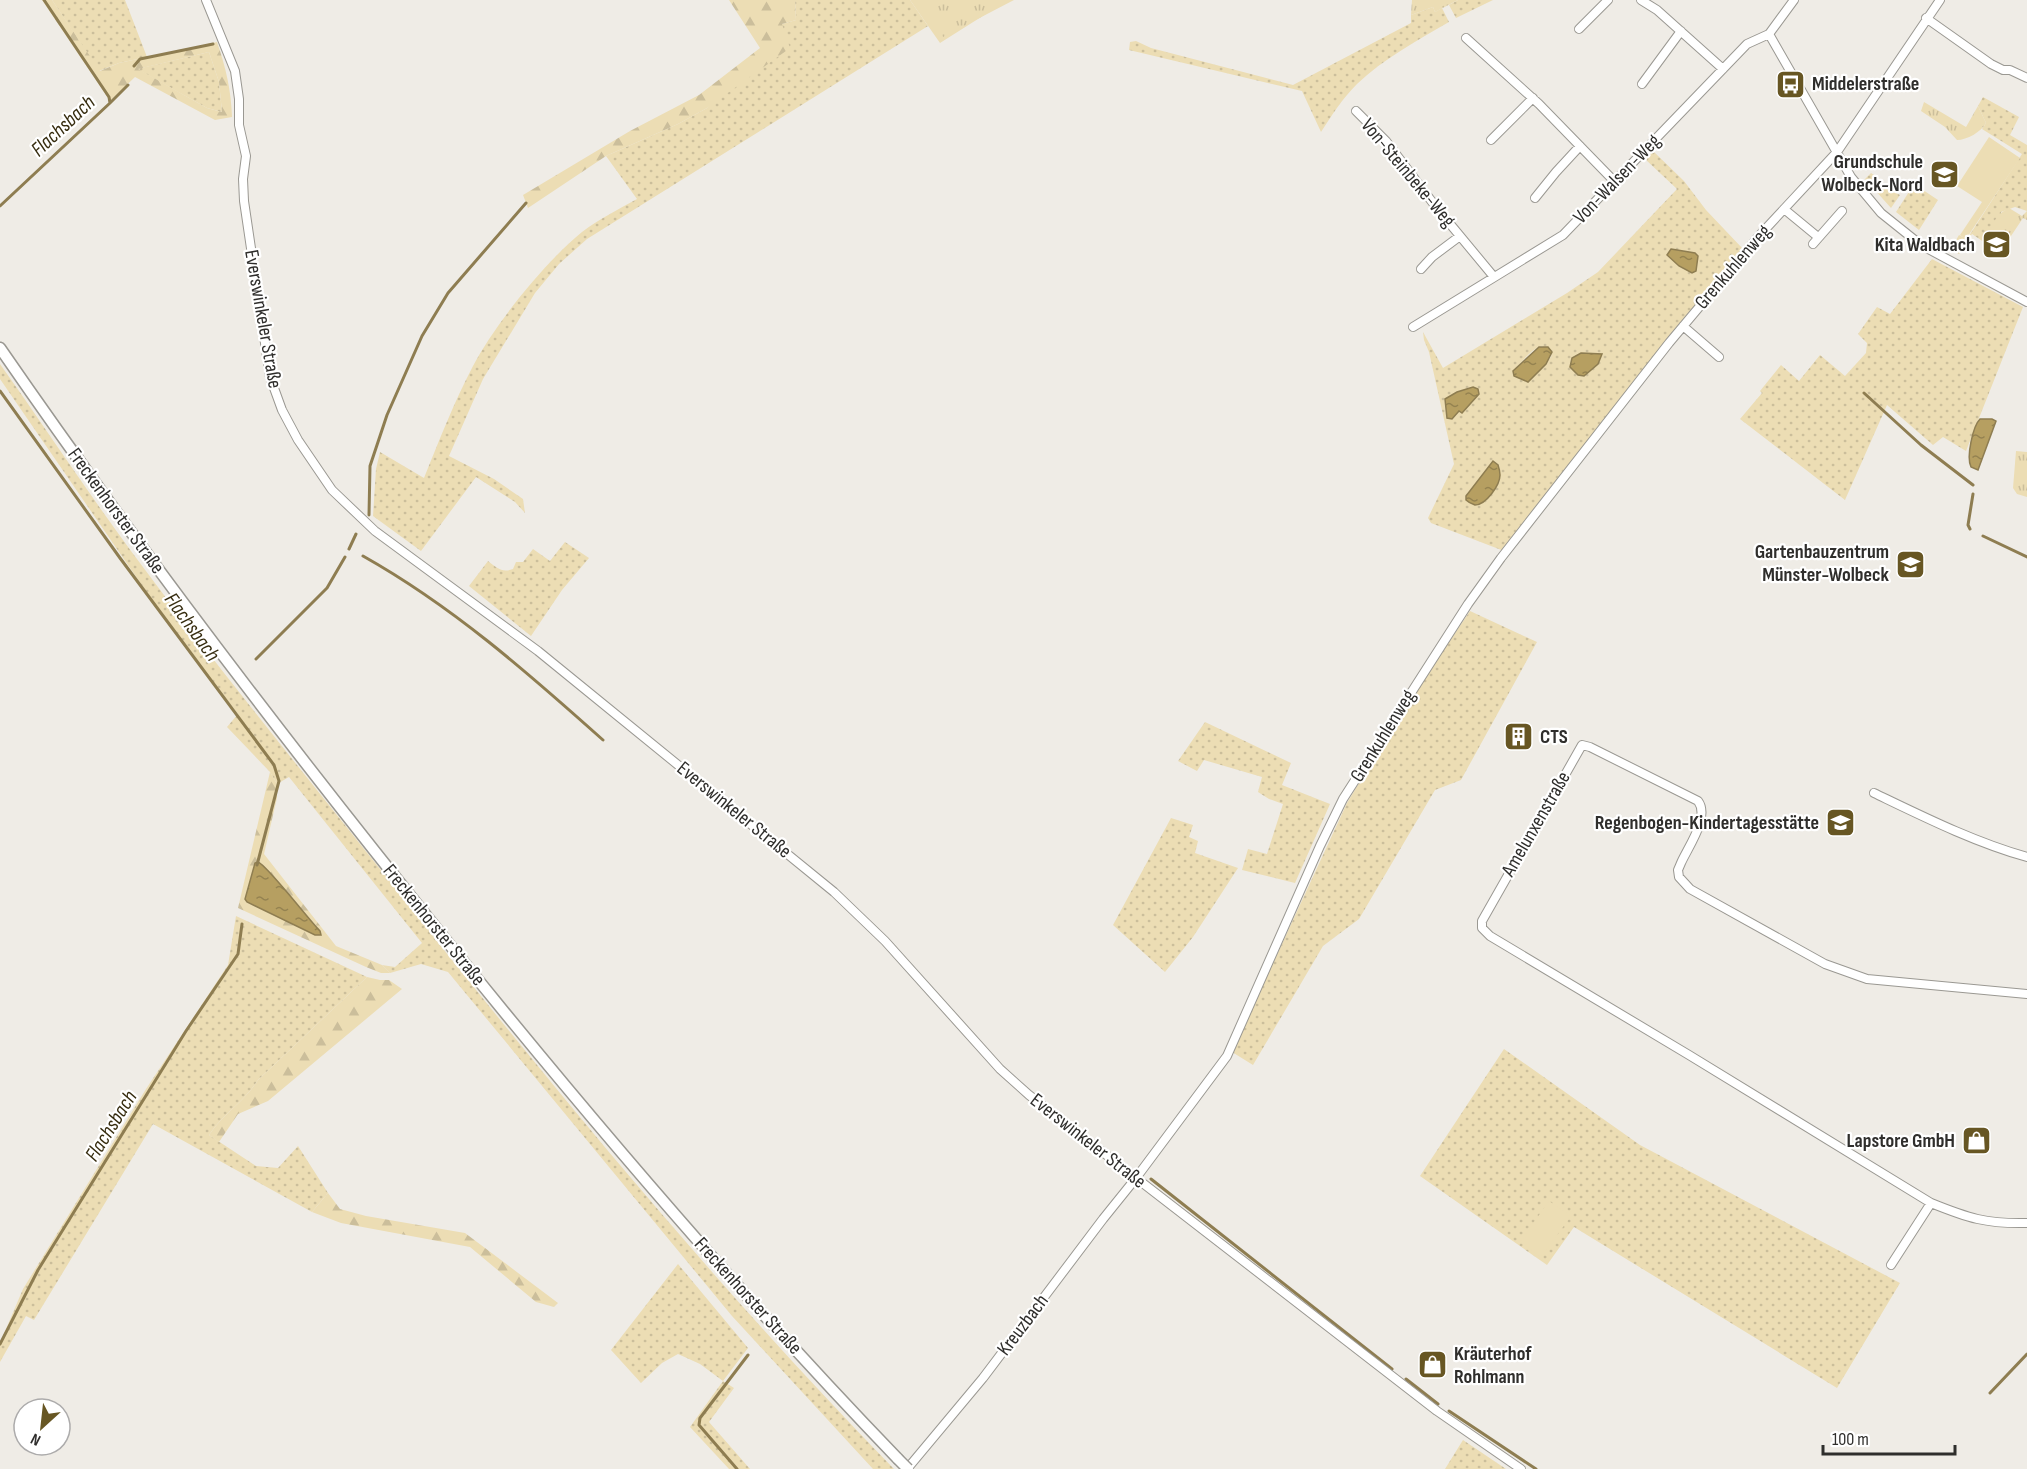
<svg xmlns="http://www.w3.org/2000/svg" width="2027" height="1469" viewBox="0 0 2027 1469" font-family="'Sofia Sans Condensed',sans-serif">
<defs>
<pattern id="grass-dots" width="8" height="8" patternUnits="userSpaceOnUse" patternTransform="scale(1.5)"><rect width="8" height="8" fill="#ecddb4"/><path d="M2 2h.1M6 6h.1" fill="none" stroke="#cbbe9b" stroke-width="1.8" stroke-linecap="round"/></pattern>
<pattern id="forest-firs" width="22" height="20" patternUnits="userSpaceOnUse" patternTransform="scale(1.5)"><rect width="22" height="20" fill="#ecddb4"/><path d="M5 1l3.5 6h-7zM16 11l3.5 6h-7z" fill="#cbbe9b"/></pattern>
<pattern id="park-tufts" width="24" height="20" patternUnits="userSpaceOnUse" patternTransform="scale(1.5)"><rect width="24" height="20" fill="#ecddb4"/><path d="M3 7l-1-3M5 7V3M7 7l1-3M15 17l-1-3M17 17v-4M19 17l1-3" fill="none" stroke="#cbbe9b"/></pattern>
<pattern id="water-ripples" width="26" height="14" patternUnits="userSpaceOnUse" patternTransform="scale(1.5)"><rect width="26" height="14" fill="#b69f61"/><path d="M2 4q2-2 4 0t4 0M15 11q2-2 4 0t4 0" fill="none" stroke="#948250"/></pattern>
</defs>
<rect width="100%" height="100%" fill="#efece6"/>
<path fill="url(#grass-dots)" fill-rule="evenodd" d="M52,0h73l22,57 -28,6 -20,8z
M795,0h115l18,26 -341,213 -28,25 -24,29 -52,86 -34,77 45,23 29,20 2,14 -10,-11 -39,-25 -55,74 -48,-35 3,-47 4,-17 44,26c15,-37 30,-76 49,-112 22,-42 73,-105 109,-134 17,-13 37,-23 55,-33l-31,-43 72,-32 29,-16 75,-84 14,-4z
M1458,0h35l-37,18 -7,-13z
M1433,7l2,5 7,-4 7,14c-31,18 -66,37 -92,62 -15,15 -25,31 -36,48l-19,-41 -173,-41 1,-8 6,-1 15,7 142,37 118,-62v-8z
M209,52l10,30 3,30 -15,-4 -70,-39z
M1983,97l36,20 -9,18 17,10v66l-12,-4 -14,5 -1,41 -28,-19 -13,20 -7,-4 6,-9 -2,-1 3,-5 8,4 55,-85 -40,-25 4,-6 -8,-17z
M1653,151l31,30 22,29 37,39 -77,92 -162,210 -73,-28 -3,-5 26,-54 -25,-112 -5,-12 -1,-8 20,36 124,-75 31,-21 79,-83 -32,-30zM1542,346l10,6 -1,5 -20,22 -3,2 -15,-10c9,-8 17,-22 29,-25zM1493,461l5,4c2,22 -3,25 -18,38l-14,-3v-4z
M1871,173l9,6 -2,4 22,12 -9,13 -26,-29z
M1914,184l24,16 -19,30 -23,-18z
M1932,259l91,48 -57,144 -23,-14 -10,8 -46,-40 -42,95 -105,-81 22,-26 -2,-2 21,-26 18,16 21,-26 25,21 21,-23 1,-10 -9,-9 19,-27 13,7z
M0,364c44,62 86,126 131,187 85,115 176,226 265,338 157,200 320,397 498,580h-21l-141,-153 -284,-344 -27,-8 -31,9 -8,-8 13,2 27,-24 -133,-166 -12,7 -7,-12 -43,-45 11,-13 -66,-85 -172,-250z
M565,542l24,16 -27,32 -31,46 -62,-50 19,-25c9,7 14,12 25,8l3,-7h7l10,-13 17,12z
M1470,611l67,31 -76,138 -26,10 -76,129 -36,27 -70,119 -21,-13 115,-249 58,-96z
M1205,722l86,41 -9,22 48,19 -35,79 -53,-13 6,-21 19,5 16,-50 -14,-5 -11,-7 4,-15 -58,-17 -7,11 -19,-10z
M1171,818l22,7 -4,12 9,4 -3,12 43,15 -45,69 -28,35 -52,-47z
M236,916l131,61 -109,103c-13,21 -35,34 -49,55l47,31 22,2 20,-22 30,47 -16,19 -159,-88 -119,196 -8,-4 -26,46v-19l23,-54 123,-200 82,-124z
M1504,1049l136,96 260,138 -63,105 -263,-161 -27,38 -127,-89z
M678,1264l70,84 -25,33 11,7 -25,34 41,47h-21l-39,-42 33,-46 -23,-17 -22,-10 -16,9 -21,20 -30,-33z
M1463,1440l43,29h-61z"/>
<path fill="url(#forest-firs)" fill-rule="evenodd" d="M42,0h10l48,71 19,-8 98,-21c9,26 14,48 15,75l-17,3 -80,-43 -25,24zM209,52l10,30 3,30 -15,-4 -69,-39z
M729,0h66l1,20 -14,4 8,24 -83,60 -29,16 -72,32 -78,52 -5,-13 107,-64 69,-36 61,-47z
M910,0h98l-68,43z
M270,772l7,12v14l-13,56 72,92 46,19 8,8h-9l-15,-6 -128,-59z
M367,977l13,3h9l13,9 -134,112 -30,13 -19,28 -10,-7c14,-21 36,-34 49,-55z
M328,1193l12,16 26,7 99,17 93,70 -4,4 -18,-5 -66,-55 -129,-24 -29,-11z"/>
<path fill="url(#park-tufts)" d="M917,0h97l-71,37z
M1412,0h46l-23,12 -2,-5 -22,8z
M1924,102l42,25 12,-21 8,17c-5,9 -19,17 -29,17l-12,-13 -24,-16z
M2009,208l13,8 5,-5v9l-4,-2 -22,33c-15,-15 -11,-34 8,-43z
M2016,451l11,1v45l-10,-3 -4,-6z"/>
<path fill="#ecddb4" d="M1989,137l31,21 -54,81 -6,-4 22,-33 -25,-16z
M1549,1201l22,15 -30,41 -21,-15z"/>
<path fill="url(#water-ripples)" stroke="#8e7d51" stroke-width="1.5" d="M1671,249l24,4 3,3 -2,15 -4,2 -13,-7 -12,-11z
M1539,347h9l4,5 -6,12 -18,18 -14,-6 -1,-5z
M1581,353l21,1 -4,10 -14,12 -6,-1 -8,-8 2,-9z
M1473,387l5,2 1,5 -17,19 -3,-2 -7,8 -5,-1 -2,-19 12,-7z
M1980,419h12l4,2 -18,49 -7,-3c-5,-10 2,-41 9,-48z
M1493,461l5,4c1,3 2,6 2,10 0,10 -14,30 -25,30 -3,-1 -7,-3 -9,-5v-4z
M258,862c9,3 50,57 62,69l1,4h-6l-68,-33 -2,-3 10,-36z"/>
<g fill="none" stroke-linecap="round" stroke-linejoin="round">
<path stroke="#8e7d51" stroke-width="3" d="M134,66l6,-7 73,-15
M110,103l18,-18
M0,206l110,-103 -1,-6 -65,-97
M0,391l120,167 154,207 5,16 -22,84
M1864,393l57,52 52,40
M369,515l1,-49 17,-51 35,-79 26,-43 78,-90
M1970,529l-2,-4 5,-31
M1983,536l44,21
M349,549l7,-15
M363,556c89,50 164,116 240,184
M256,659l71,-71 18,-31
M1151,1179l241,190
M0,1344l38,-74 148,-239 52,-77 4,-30
M1406,1379l32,25
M1990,1393l37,-39
M1449,1411l87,58
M737,1469l-38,-44 1,-7 48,-63"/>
<defs>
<path id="minor" d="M206,0l29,71 4,28v26l7,31 -3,23 1,22 26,176 12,33 16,30 34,50 43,41 163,120 296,241 51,49 115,128 29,26 408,316 84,58
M1641,0l16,10 66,59
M1926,18l65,46 12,6h7l17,8
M1579,29l29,-29
M1769,34l82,143 30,36 40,32 106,57
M1466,38l73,66 75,77
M1642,84l39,-53
M1356,111l30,30 50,66 58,70
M1491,140l42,-42
M1535,198l21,-26 24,-26
M1784,209l34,28
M1813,244l29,-33
M1421,269l11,-12 28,-21
M1683,326l36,31
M1413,327l150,-92 184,-191 22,-10 25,-34
M1874,793c50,24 100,49 153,64
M2027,994l-160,-15 -42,-15 -135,-75 -11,-12 -1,-7 3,-7c7,-16 29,-46 17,-62l-108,-54 -8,-2 -100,176v7l8,8 199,119 242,148c37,15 55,21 96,20
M1891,1265l40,-62
M907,1469l76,-91 120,-159 33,-41 91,-122 93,-210 23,-47 125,-195 33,-46 168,-215 89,-106 79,-85 103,-152"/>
<path id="secondary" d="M0,348c140,203 290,399 445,591 144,179 293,354 453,520"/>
</defs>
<use href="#minor" stroke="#9a9892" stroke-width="10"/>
<use href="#secondary" stroke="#9a9892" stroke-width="13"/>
<use href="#minor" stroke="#fff" stroke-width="8"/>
<use href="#secondary" stroke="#fff" stroke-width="10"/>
<defs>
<path id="secondary-bridge" d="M898,1459l10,10"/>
</defs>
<use href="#secondary-bridge" stroke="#9a9892" stroke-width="13" stroke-linecap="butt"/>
<use href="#secondary-bridge" stroke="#fff" stroke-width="10"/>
</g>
<defs>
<symbol id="bus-square" viewBox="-11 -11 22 22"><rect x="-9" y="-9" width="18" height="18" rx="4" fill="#675623" stroke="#fff"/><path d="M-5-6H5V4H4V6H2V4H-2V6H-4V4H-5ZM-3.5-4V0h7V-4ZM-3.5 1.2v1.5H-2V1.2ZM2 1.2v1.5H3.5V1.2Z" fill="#fff"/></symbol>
<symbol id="school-square" viewBox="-11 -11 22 22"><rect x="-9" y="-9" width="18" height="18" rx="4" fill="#675623" stroke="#fff"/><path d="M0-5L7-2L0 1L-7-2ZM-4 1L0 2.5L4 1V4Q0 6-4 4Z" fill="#fff"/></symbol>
<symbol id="university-square" viewBox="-11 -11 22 22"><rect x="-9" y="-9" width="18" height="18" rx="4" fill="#675623" stroke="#fff"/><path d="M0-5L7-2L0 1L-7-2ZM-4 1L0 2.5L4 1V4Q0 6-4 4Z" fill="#fff"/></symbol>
<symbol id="building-square" viewBox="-11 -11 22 22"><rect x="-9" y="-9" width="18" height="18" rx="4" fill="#675623" stroke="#fff"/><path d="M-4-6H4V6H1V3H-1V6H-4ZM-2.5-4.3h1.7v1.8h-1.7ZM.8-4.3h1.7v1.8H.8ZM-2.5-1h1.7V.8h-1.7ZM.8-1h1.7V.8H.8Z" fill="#fff"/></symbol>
<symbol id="shop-square" viewBox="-11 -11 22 22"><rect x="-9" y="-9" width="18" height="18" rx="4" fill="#675623" stroke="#fff"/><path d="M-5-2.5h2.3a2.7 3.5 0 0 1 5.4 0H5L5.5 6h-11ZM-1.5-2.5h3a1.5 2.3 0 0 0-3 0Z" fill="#fff"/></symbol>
</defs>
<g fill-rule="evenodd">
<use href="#bus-square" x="1774" y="68" width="33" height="33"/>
<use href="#school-square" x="1928" y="158" width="33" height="33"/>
<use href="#school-square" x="1980" y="228" width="33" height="33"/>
<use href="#university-square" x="1894" y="548" width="33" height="33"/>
<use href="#building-square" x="1502" y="720" width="33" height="33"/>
<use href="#school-square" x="1824" y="806" width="33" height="33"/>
<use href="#shop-square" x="1960" y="1124" width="33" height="33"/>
<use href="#shop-square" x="1416" y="1348" width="33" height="33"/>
</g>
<g text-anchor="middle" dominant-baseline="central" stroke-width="4.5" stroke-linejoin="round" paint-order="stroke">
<g font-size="20" font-weight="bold" fill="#2f2e2c" stroke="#fff" text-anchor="end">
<text x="1812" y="84" text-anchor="start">Middelerstraße</text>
<text x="1923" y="162">Grundschule<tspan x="1923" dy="23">Wolbeck-Nord</tspan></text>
<text x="1975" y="245">Kita Waldbach</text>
<text x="1889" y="552">Gartenbauzentrum<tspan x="1889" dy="23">Münster-Wolbeck</tspan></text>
<text x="1540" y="737" text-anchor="start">CTS</text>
<text x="1819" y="823">Regenbogen-Kindertagesstätte</text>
<text x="1955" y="1141">Lapstore GmbH</text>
<text x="1454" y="1354" text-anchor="start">Kräuterhof<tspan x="1454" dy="23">Rohlmann</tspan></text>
</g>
<g font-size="20" fill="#2f2e2c" stroke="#fff">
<text transform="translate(1408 173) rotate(50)">Von-Steinbeke-Weg</text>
<text transform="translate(1617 179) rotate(-46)">Von-Walsen-Weg</text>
<text transform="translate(1733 267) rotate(-49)">Grenkuhlenweg</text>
<text transform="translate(263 319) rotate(80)">Everswinkeler Straße</text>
<text transform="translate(116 511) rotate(54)">Freckenhorster Straße</text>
<text transform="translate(1383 736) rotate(-58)">Grenkuhlenweg</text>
<text transform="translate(734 810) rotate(39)">Everswinkeler Straße</text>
<text transform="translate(1536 824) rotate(-60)">Amelunxenstraße</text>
<text transform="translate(434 925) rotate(51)">Freckenhorster Straße</text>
<text transform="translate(1088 1141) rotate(38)">Everswinkeler Straße</text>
<text transform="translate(748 1296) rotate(48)">Freckenhorster Straße</text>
<text transform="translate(1023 1325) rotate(-53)">Kreuzbach</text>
</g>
<g font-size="21" font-style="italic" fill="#372d10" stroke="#fff">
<text transform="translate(63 126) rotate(-43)">Flachsbach</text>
<text transform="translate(192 627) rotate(54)">Flachsbach</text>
<text transform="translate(111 1126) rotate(-58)">Flachsbach</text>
</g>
</g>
<g transform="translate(42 1427) rotate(207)"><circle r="28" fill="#ffffff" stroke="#acabab" stroke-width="1.5"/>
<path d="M0-4.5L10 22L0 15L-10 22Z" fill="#675623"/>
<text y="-9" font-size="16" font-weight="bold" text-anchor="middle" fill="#2f2e2c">N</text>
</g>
<path d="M1823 1445v9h132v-9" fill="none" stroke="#2f2e2c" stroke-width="3"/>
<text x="1832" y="1445" font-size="18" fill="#2f2e2c" stroke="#ffffff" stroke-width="4.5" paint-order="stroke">100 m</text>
</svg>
